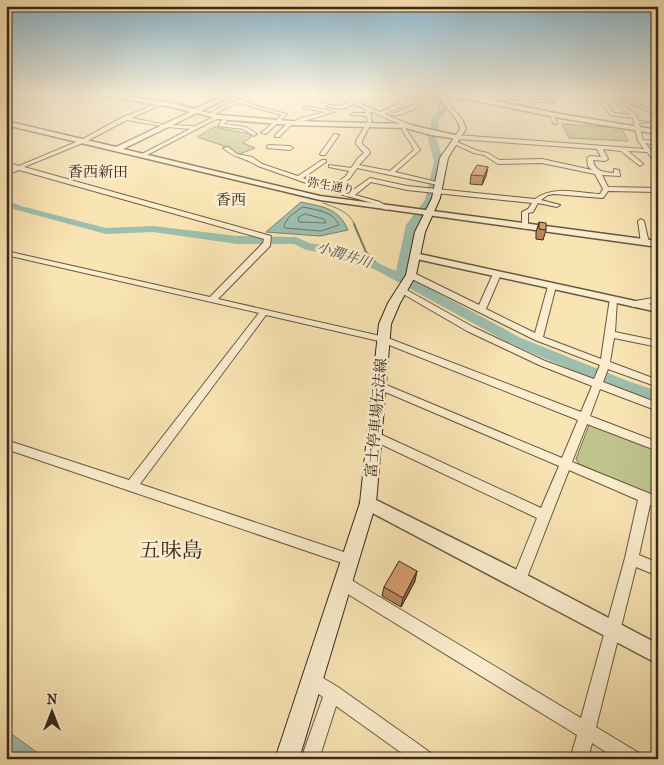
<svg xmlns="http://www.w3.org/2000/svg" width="664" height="765" viewBox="0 0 664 765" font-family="'IM FELL French Canon','Noto Serif JP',serif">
<rect width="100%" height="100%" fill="#f9e4b3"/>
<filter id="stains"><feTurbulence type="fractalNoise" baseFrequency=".004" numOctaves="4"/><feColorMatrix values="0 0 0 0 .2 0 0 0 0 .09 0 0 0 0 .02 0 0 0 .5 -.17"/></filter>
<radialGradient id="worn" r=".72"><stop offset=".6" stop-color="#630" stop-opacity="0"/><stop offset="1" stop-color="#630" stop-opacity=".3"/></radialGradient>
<path fill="#bec48c" stroke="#7a7654" d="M562,124l59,4 7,13 -59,-3z
M214,127l37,7v3l-8,6 12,5 -18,7 -13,-9 -27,-9z
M589,425h5l64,24 -1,43 -7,2 -71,-30 -3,-5z"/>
<path fill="#9ebeaf" stroke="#748274" d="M301,202c22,5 37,5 47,28l-28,6 -54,-4z
M6,730l40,29h-40z"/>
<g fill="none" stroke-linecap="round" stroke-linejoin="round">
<path stroke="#6a7466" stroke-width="1" d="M303,207c13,3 30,4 36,18l-18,6 -36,-3 -1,-3 5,-8z
M305,214l19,5 2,4 -27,-1 -1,-4z"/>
<path stroke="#748274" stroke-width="1" d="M323,203c13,5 26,8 32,22"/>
<path stroke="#748274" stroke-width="2" d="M354,224l12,28 14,15"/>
<path fill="#9ebeaf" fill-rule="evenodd" d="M428,93h7l13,16 -10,13 1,8 -3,8 8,24 -9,38 -17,25 -10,52 113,61 107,43 30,10v12l-42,-14 -105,-45 -135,-74 -34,-14 -36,-6 -12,-6h-57l-84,-12 -47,2 -100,-27v-7l15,6 85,22 47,-2 84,10 59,1 13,6 40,7 47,21 10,-46 19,-25 9,-38 -6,-24 3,-8 -1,-8 10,-13z"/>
<defs>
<path id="minor" d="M16,93h6l-16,8v-3z
M263,93h8l-28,9 44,12 -21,20 -5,-1 21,-18 -43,-12 -11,4 -17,9 -4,-1 17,-10z
M330,93h6l44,19 18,-8 6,-9 -5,-2h10l-7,13 -18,8 27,11v2l-5,-1v3l14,21 -25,22 46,11 -3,2 -81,-17 -7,10 -14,11 13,4 21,-15 37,8 128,13c20,-14 42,-6 65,-5l3,-5 -8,-15 -53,-11 -44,1 -14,-9 -10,-2 -22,-10 5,-1 21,9 10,2 11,7 43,-1 50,11 -4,-4 -1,-8 3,-2 11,1 -4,-8 -140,-10 -3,-2 3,-2 187,14 -6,-8 -5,-23 -23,-3 -10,-14 4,-1 10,13 16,2 -15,-14 -10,-7 -13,-1h40l-21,1 26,22 1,5 11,1 -10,1 4,17 15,1v4l-13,-2 13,16v6l-11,-13 -19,-1 14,12 1,1 -3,2 -19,-15 -18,-2 5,10 -3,2 -12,-1c2,12 11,12 21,13v-4l5,1 1,6 -18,-1 6,12 50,1v4l-50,-1 -4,6 -2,1 -48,-4 -6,1 -7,5 19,5 -3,2 -19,-4 -5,9 -5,1v14l-3,2 -3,-2v-15l6,-3 4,-6 -125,-13 -36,-8 -16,13 25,7 9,6 -3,2 -10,-6 -47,-13 -71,-25c-12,-8 -24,-8 -35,-18l5,-1 9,7 15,3 10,7 36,12 24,-16h4v2l-23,16 27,10 16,-12 3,-5 -20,-4v-2l22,3 7,-10 6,-5 -8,-9v-3l12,-20 -2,-5 -15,-1 2,-2h13l-1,-4 -12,-5 -10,5 -16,-2 2,-2 13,1 7,-4zM370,111l32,14 -1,1c2,9 10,15 13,24l-24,21 -31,-6 11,-12 -1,-3 -7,-6v-3l10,-20z
M502,93h16l-46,6 -2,-1z
M526,93l23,1 2,1 -2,1 -21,-1z
M570,93h4l1,7h-4z
M298,94l31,7v1l-2,1 -31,-7z
M640,94h4l14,9v3l-18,-10z
M513,97l40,4 2,1 -2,1 -42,-4z
M622,98l36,14v3l-38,-15z
M159,103l2,2 -30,13 31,6v2l-35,-6 -42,22 -61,25 247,69 -1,10 -52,53 167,38 196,75 11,-26 -53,-21 -72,-34 -69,-40 1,-2h6l68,38 72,34 49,18 6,-14 -65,-25 -127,-63v-4h6l65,32 14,-31 1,-2h6l1,2 -15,35 49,24 13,-47 1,-2h6l1,2 -13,51 58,22 9,-61h6l1,2 -2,32 43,9v6l-44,-9 -4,24 48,18v7l-50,-18 -5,13 55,21v8l-58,-22 -10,27 68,26v9l-71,-27 -15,38 86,35v11l-8,-3 -11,50 19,8v13l-22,-9 -40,160 43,26 3,6h-26l-24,-16 -4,16h-18l7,-24 -239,-147 -2,-5 2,-5 5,-2 5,2 233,140 44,-160 13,-58 -69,-30 -43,110 -2,5 -5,2 -5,-2 -2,-5 25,-62 -165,-78 -2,-3 2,-3h8l161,74 18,-42 -183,-78 -1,-2 1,-2h8l178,74 16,-38 -199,-79 -113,-26 -126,169 216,72 2,4 -2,4 -5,2 -345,-117v-9l123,40 130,-167 -253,-58v-4l204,46 53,-54 1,-4 -245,-69 -13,5v-4l7,-3 -7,-2v-4l13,4 62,-26 42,-23z
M416,103l4,1c-6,6 -21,13 -29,11z
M304,106l28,5 2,1 -40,12v-2l7,-4 24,-6 -21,-4z
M550,113l4,1 3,10 -4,-1z
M216,116l4,1 -75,39 -5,-1 50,-26 -22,-2 -2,-2 29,1z
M223,119l4,1 -3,4 22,3 11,7 -3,2 -11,-7 -25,-3z
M289,122l4,1 -14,14h-4v-2z
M334,134l5,1 -14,20h-4l-1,-1z
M269,145l21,1 3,2 -3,2 -23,-2v-2z
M641,219l3,2 5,22 -4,2 -4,-2 -3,-22z
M658,297v5l-25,5 -4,-3 1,-2z
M313,672l25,15 93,66 3,6h-24l-74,-53 -17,53h-18l22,-62 -16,-11 -2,-6 2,-6z"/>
<path id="tertiary" d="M84,93h16l72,10 23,6 34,-16h7l-35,18 17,4 73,6 115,3 53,12 1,1 -3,2 -26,-4 -25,-7 -115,-3 -73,-6 -21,-6 -74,36 197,47 338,45v6l-338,-47 -314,-75v-4l110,26 74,-35 -18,-5z
M405,93l62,2 93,19 98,16v4l-98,-16 -93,-19 -60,-3z
M415,253l243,53v6l-246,-54v-4z
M368,496l157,78 133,70v20l-295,-156 -3,-5 3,-5z"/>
<path id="secondary" d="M435,93h6l22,28 3,8 -18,29 -8,40 -15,34 -9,43 -16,28 -9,21 -15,179 -77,256h-24l85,-256 19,-179 9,-21 18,-28 9,-43 17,-34 8,-40 20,-29 -2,-7z"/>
</defs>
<use href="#minor" stroke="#665842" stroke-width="2"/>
<use href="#tertiary" stroke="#665842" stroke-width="3"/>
<use href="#secondary" stroke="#35291c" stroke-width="2"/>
<use href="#minor" fill="#fbedce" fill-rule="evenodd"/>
<use href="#tertiary" fill="#fbedce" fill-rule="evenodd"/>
<use href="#secondary" fill="#fbedce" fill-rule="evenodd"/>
</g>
<path fill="#b8875e" stroke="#35291c" d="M488,167l-2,9 -4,9 -12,-1 1,-9z
M539,222l7,8 -3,10 -7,-1v-7z
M415,581l-14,26 -19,-11 2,-9z"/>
<path fill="#966e4c" stroke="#35291c" d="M488,167l-2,9 -4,9 2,-9z
M417,571l-2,10 -14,26 2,-9z"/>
<path fill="#d69d6d" stroke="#35291c" d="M477,165l11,2 -4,9 -13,-1z
M539,222l7,1v7l-7,-1z
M399,561l18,10 -14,27 -19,-11z"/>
<linearGradient id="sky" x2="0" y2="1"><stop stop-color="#8ab8d1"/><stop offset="0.47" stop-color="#fcf3dd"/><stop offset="1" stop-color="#fcf3dd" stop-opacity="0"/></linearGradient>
<rect width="664" height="200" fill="url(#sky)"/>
<g text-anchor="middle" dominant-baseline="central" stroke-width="5" stroke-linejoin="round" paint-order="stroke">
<g font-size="12" fill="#35291c" stroke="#fbedce">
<text transform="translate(331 186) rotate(10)">弥生通り</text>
</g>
<g font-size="14" font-style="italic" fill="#4f4e41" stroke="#fbedce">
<text transform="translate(344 255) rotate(18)">小潤井川</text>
</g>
<g font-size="15" fill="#35291c" stroke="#fbedce">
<text x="98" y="172">香西新田</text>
<text x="231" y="200">香西</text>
</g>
<g font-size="15" fill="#35291c" stroke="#fbedce">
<text transform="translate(376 418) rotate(-85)">富士停車場伝法線</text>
</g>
<g font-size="21" fill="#35291c" stroke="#fbedce">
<text x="171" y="550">五味島</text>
</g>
</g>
<rect width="664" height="765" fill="none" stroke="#f9e4b3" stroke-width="25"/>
<rect x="8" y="8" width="649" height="750" fill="none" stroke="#35291c" stroke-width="2.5"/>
<rect x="12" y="12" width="639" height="740" fill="none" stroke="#35291c"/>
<g transform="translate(52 712)" stroke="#fbedce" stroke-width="4" paint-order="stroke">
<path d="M0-4L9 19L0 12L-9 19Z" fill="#35291c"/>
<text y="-8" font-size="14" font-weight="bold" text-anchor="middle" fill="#35291c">N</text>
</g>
<rect width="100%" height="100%" filter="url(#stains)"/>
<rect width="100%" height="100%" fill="url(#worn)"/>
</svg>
